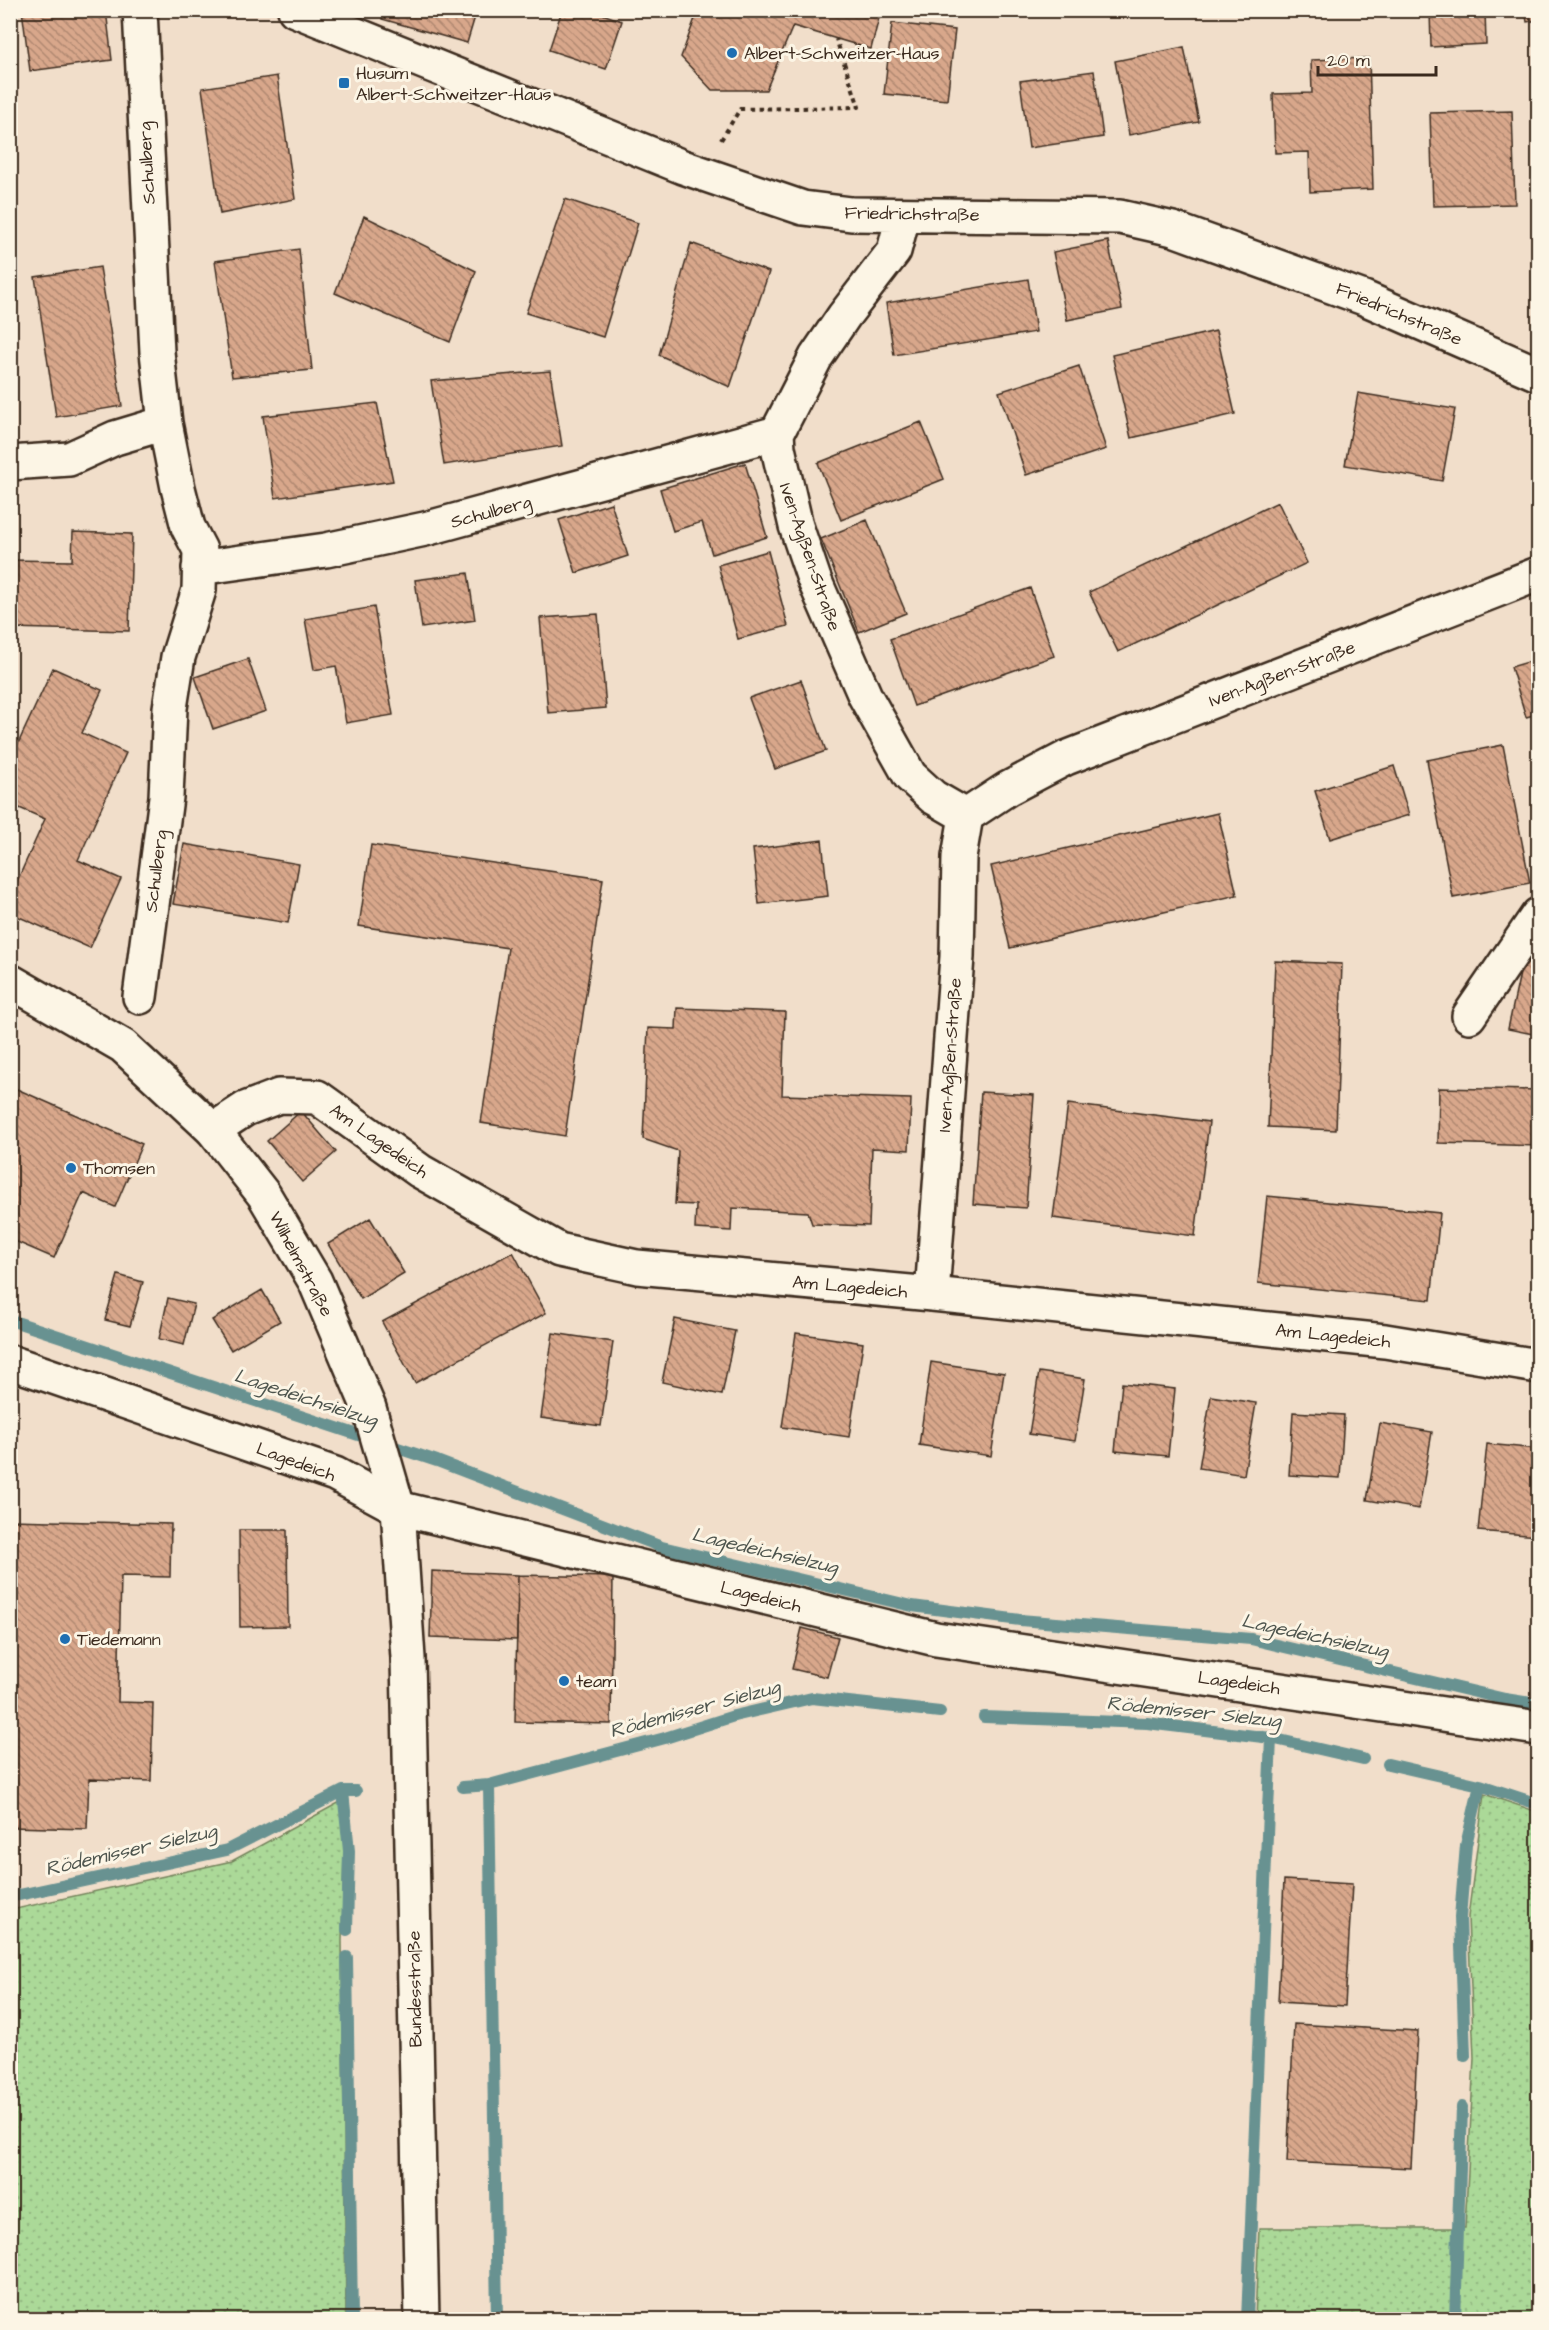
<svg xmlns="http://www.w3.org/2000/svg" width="1549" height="2330" viewBox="0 0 1549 2330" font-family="'Architects Daughter',sans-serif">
<defs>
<pattern id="grass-dots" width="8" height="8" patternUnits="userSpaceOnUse" patternTransform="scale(1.5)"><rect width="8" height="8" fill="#abd998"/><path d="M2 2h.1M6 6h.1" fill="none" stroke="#94ba83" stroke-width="1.8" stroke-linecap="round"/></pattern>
<pattern id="building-back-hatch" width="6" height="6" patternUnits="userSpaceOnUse" patternTransform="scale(1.5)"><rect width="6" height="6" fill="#d8a78b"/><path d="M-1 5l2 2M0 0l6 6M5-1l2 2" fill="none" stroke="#b08871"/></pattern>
</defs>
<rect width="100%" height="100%" fill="#f1deca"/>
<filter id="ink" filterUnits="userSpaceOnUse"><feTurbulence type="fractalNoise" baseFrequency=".0167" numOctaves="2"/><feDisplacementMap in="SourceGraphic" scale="12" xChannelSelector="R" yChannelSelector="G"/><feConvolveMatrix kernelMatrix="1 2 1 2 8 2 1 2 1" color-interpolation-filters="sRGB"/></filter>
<g filter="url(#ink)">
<path fill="url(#grass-dots)" stroke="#73825b" stroke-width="1.5" d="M1484,1794l54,18v507h-283l4,-91h206l9,-170 -6,-141z
M342,1801l2,50 -2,90 4,378h-335v-409l221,-49z"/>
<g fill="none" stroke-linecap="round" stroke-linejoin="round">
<path stroke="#689291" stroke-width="12" d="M10,1320l427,141 225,86 250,59 108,14 231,19 254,60 33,5
M984,1717l163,6 124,15 92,21
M1388,1764l92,21 58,19
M489,1785l8,535
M463,1787l26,-2 176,-47 69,-22 78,-18 128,14
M343,1791l6,60 -2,79
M10,1897l217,-47 116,-59h13
M347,1957l5,363
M1465,2056l-5,-138 6,-73 14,-60
M1247,2320l24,-582
M1455,2320l7,-213"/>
</g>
<path fill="url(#building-back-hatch)" stroke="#3b2a1e" stroke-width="1.5" d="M22,10h84l6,50 -82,11z
M384,10h93l-10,33 -85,-24z
M562,10h29l31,11 -16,48 -57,-19z
M698,10h183l-10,39 -78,-23 -27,64h-54l-31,-33z
M1430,10h55l1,34 -55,3z
M1525,10h13v10l-11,2z
M892,23l63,7 -8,70 -63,-6z
M1184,47l15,75 -70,13 -14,-74z
M1369,58l4,131 -63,3 -1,-40 -34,1 -2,-59 39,-1 -1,-33z
M1094,71l9,66 -74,11 -9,-67z
M277,76l18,123 -75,15 -18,-126z
M1512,111l3,93 -82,2 -3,-93z
M565,199l73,24 -35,114 -77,-24z
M364,216l112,55 -26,71 -115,-49z
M1108,241l14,68 -55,11 -14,-68z
M691,243l78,29 -39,115 -71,-32z
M299,249l13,121 -80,7 -17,-116z
M100,267l22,139 -66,11 -21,-140z
M1028,279l8,53 -142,23 -8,-52z
M1216,331l19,83 -104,24 -19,-83z
M1079,366l27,83 -80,26 -27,-83z
M550,371l12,75 -118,19 -13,-84z
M1358,393l97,16 -13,72 -97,-16z
M377,403l16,78 -118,17 -12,-82z
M921,422l23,57 -103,41 -23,-57z
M745,463l22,74 -55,17 -10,-32 -29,9 -13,-42z
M1278,502l29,61 -189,89 -29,-60z
M611,503l17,53 -52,17 -17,-53z
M867,520l39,93 -47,19 -38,-93z
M73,532l59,2 -3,97 -119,-3v-68l62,1z
M768,551l20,75 -50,13 -20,-74z
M468,573l7,47 -53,8 -7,-48z
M1030,588l24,68 -140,50 -24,-67z
M374,607l19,108 -47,8 -10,-57 -22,4 -9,-51z
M598,614l8,94 -58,5 -8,-95z
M248,659l18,52 -53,18 -18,-52z
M1538,659v55l-12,3 -15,-50z
M53,668l49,22 -20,43 44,20 -48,107 43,19 -31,69 -80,-35v-16l35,-78 -35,-15v-43z
M801,680l25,71 -51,18 -26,-71z
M1503,745l27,138 -77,15 -26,-138z
M1394,766l15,49 -79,24 -15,-48z
M1218,813l19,82 -227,53 -19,-82z
M822,840l6,56 -69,8 -6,-55z
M184,844l115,20 -11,59 -115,-19z
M371,845l232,34 -38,257 -84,-13 27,-175 -149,-22z
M1525,950l13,3v82l-30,-6z
M1275,961l67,3 -6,166 -68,-3z
M677,1008l108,4 -3,83 129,4 -2,51 -37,-2 -3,78 -57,-2 -4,-12 -76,-4 -1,23 -36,-2 1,-24 -21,-1 3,-53 -35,-12 5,-111 28,1z
M10,1086l132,58 -27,63 -32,-14 -29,65 -44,-19z
M1439,1088l99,2v56l-100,-3z
M981,1092l53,3 -8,113 -53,-4z
M1068,1104l141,18 -14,114 -142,-18z
M301,1111l35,41 -34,30 -35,-41z
M1267,1196l173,17 -9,87 -173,-17z
M370,1218l34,55 -43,26 -33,-55z
M513,1252l33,61 -131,70 -33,-61z
M118,1275l25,7 -13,44 -25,-6z
M262,1290l18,31 -49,29 -19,-30z
M168,1298l26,6 -10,41 -25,-6z
M675,1319l60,12 -13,64 -60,-13z
M553,1333l60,9 -12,84 -60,-8z
M796,1333l67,10 -14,94 -67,-10z
M931,1362l73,11 -13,83 -72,-11z
M1039,1372l46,7 -10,62 -46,-7z
M1122,1383l53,6 -7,67 -53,-5z
M1211,1396l45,7 -12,72 -45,-7z
M1293,1412l51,3 -4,63 -51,-3z
M1380,1423l52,9 -13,77 -52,-9z
M1487,1444l51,5v87l-60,-5z
M10,1520l161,4 -1,53 -49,-1 -3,126 35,1 -2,78 -62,-2 -2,50 -77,-2z
M239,1530h48l1,96 -48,1z
M432,1571l86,4 -1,65 -87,-3z
M518,1575l95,2 -2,147 -96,-2z
M802,1628l36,9 -11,40 -35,-8z
M1284,1880l68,4 -7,122 -67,-4z
M1294,2024l124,7 -7,137 -124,-6z"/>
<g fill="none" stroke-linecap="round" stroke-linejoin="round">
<defs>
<path id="street" d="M140,10l17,342 8,71 13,65 10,39 12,23 -1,40 -21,67 -8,51 -4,89 -26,200
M295,10l388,157 120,41 48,6 269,3 53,12 191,69 174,76
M903,216l-9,35 -50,65 -28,41 -39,76 1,15 18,78 18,53 51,117 45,80 23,21 33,19 -7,41 -2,100 -25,337
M10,463l59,-4 46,-21 50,-15
M199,568l127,-18 99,-21 352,-96
M966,816l41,-27 59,-31 472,-184
M1469,1016l69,-101
M213,1130l32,-21 34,-13 38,1 103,74 139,79 78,17 295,27 453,47 153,25
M10,1362l325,112 63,34 538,131 602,89"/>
<path id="secondary" d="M10,981l113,65 90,84 51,65 51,86 54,127 29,100 10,150 14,662"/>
</defs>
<use href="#street" stroke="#3b2a1e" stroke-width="38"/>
<use href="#secondary" stroke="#3b2a1e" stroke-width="38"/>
<path stroke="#3b2a1e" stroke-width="4" stroke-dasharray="4.5 4.5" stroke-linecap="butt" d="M721,140l19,-31 119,-2 -23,-68"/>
<use href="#street" stroke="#fcf5e5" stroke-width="33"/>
<use href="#secondary" stroke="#fcf5e5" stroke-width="33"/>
</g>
</g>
<g fill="#1f6fb2" stroke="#fcf5e5" stroke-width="2">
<circle cx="732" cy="53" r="6"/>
<rect x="338" y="77" width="12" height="12" rx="3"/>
<circle cx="71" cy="1168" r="6"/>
<circle cx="65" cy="1639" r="6"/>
<circle cx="564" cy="1681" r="6"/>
</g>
<g text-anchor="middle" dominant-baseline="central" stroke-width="6" stroke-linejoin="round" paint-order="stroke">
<g font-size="18" fill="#3b2a1e" stroke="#fcf5e5" text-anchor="start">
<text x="744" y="53">Albert-Schweitzer-Haus</text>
<text x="356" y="73">Husum<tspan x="356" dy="21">Albert-Schweitzer-Haus</tspan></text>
<text x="83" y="1168">Thomsen</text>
<text x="77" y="1639">Tiedemann</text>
<text x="576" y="1681">team</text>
</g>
<g font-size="18" fill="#3b2a1e" stroke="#fcf5e5">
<text transform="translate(147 163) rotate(-93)">Schulberg</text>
<text transform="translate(912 214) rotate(1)">Friedrichstraße</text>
<text transform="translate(1399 314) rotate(23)">Friedrichstraße</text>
<text transform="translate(491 512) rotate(-15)">Schulberg</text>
<text transform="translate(810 557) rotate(71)">Iven-Agßen-Straße</text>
<text transform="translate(1282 674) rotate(-21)">Iven-Agßen-Straße</text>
<text transform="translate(156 871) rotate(-83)">Schulberg</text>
<text transform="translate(950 1055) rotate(-86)">Iven-Agßen-Straße</text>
<text transform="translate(379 1141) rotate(35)">Am Lagedeich</text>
<text transform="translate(301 1264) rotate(62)">Wilhelmstraße</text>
<text transform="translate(850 1287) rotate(5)">Am Lagedeich</text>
<text transform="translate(1333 1336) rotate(6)">Am Lagedeich</text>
<text transform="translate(296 1462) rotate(20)">Lagedeich</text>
<text transform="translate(761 1597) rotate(14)">Lagedeich</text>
<text transform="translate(1239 1683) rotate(8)">Lagedeich</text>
<text transform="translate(415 1989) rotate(-91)">Bundesstraße</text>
</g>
<g font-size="20" font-style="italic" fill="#4e554e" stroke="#fcf5e5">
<text transform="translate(306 1398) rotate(18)">Lagedeichsielzug</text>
<text transform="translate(765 1551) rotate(13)">Lagedeichsielzug</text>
<text transform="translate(1315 1636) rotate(12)">Lagedeichsielzug</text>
<text transform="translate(695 1709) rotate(-15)">Rödemisser Sielzug</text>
<text transform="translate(1194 1712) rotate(6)">Rödemisser Sielzug</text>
<text transform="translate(131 1850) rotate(-13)">Rödemisser Sielzug</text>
</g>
</g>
<rect width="1549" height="2330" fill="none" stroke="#fcf5e5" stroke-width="36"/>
<rect x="18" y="18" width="1513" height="2294" fill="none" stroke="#3b2a1e" stroke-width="2" filter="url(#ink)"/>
<path d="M1318 66v9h118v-9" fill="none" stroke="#3b2a1e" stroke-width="3"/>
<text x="1327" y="66" font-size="18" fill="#3b2a1e" stroke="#fcf5e5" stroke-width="4.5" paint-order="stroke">20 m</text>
</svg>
